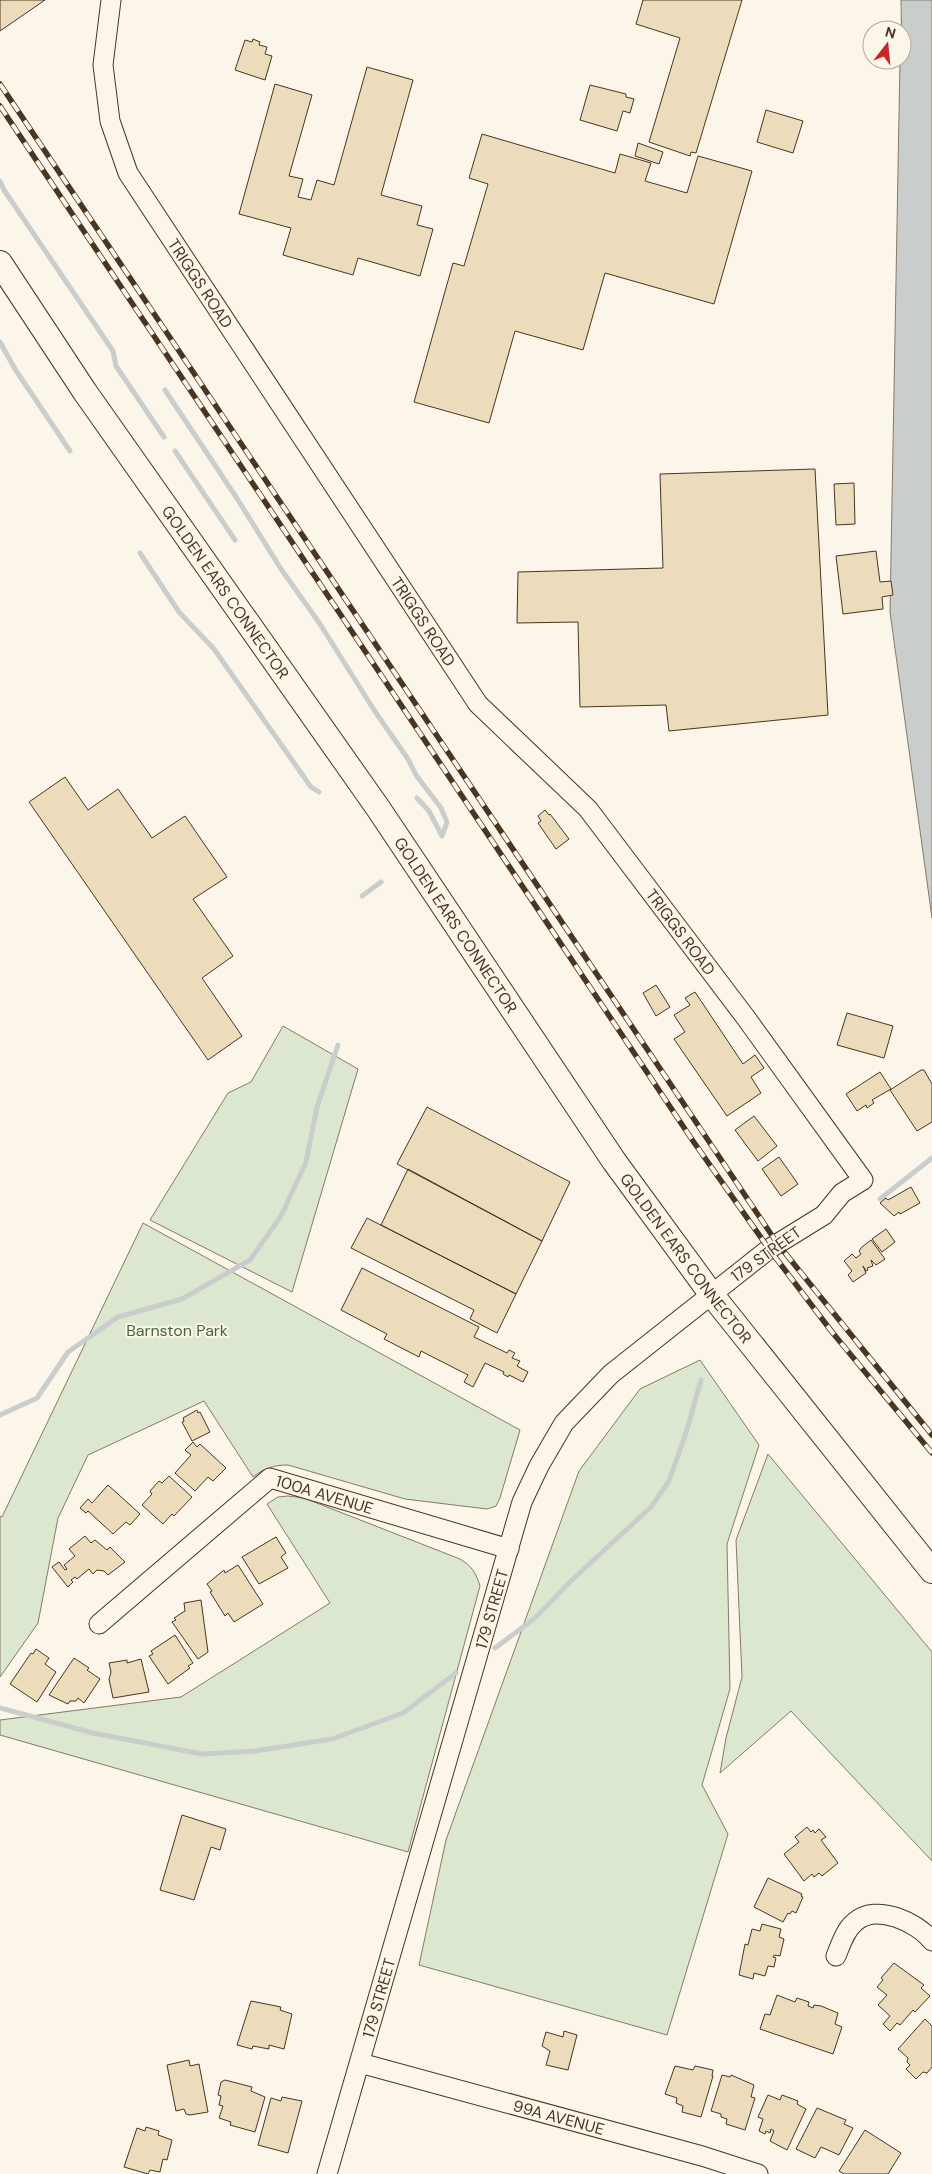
<svg xmlns="http://www.w3.org/2000/svg" width="932" height="2174" viewBox="0 0 932 2174" font-family="'DM Sans',sans-serif">
<rect width="100%" height="100%" fill="#fbf6e9"/>
<path fill="#dce7d0" stroke="#887966" d="M283,1026l75,43 -66,223 -142,-72 78,-127 23,-11z
M143,1223l377,207 -20,68 -4,8 -9,3 -82,-10 -117,-34c-14,0 -24,3 -35,12l-49,-76 -116,54 -30,63 -20,105 -38,54v-161l2,1z
M700,1360l59,85 -32,99 3,145 -28,96 26,49 -61,201 -248,-70 27,-125 133,-369 61,-82z
M768,1454l164,198v209l-141,-150 -71,62 6,-35 16,-61 -6,-137z
M288,1496l16,2 156,61c12,7 16,14 20,27l-72,266 -408,-117v-15l181,-23 149,-94 -63,-99 11,-7z"/>
<path fill="#c9cecd" stroke="#887966" d="M901,0h31v918l-42,-306 10,-552h2z"/>
<g fill="none" stroke-linecap="round" stroke-linejoin="round">
<path stroke="#c9cecd" stroke-width="5" d="M0,181l4,9 109,161 3,15 48,71
M0,342l15,27 55,82
M165,390l73,110 43,69 39,55 54,86 34,49 8,16 25,33 6,14 -5,14
M175,451l60,89
M140,553l39,59 35,37 97,138 8,5
M417,798l12,13 13,25
M362,896l19,-14
M880,1199l52,-41
M0,1415l37,-17 31,-46 50,-35 64,-18 68,-39 31,-44 25,-54 11,-55 21,-62
M495,1648l40,-30 38,-39 78,-72 18,-26 17,-48 15,-53
M0,1708l93,25 109,21 53,-3 77,-12 71,-26 53,-40"/>
</g>
<path fill="#ecdcbc" stroke="#4a3520" d="M0,0h45l-45,31z
M643,0h99l-46,153 -5,-1 -1,4 -41,-14 31,-104 -44,-14z
M253,39l7,3 -1,3 8,2 -2,7 7,2 -7,24 -30,-10 10,-30 7,2z
M367,67l46,13 -32,115 41,11 -5,19 16,4 -13,47 -62,-18 -5,17 -70,-20 8,-27 -52,-14 36,-130 37,11 -23,81 14,3 -5,18 13,3 6,-20 17,5z
M590,85l36,9v3l8,2 -4,14 -7,-2 -6,20 -37,-11z
M766,110l37,11 -10,32 -36,-11z
M482,134l133,39 5,-19 31,9 -6,18 42,12 11,-37 54,15 -38,133 -109,-31 -22,77 -68,-19 -26,92 -75,-21 39,-139 11,3 24,-82 -19,-6z
M638,143l25,9 -4,12 -24,-8z
M815,469l13,246 -159,16 -3,-26 -86,2 -2,-85 -61,1 1,-51 145,-4 -3,-94z
M854,483l1,41 -19,1 -2,-41z
M876,551l4,31 11,-1 2,14 -11,2 1,12 -40,5 -7,-58z
M65,777l23,33 30,-21 34,49 33,-22 42,61 -34,22 40,57 -31,22 40,58 -34,24 -179,-258z
M545,810l4,5 1,-1 19,25 -13,10 -18,-26 3,-2 -3,-5z
M656,985l14,22 -14,9 -13,-23z
M695,992l48,72 12,-9 9,13 -13,9 10,16 -34,23 -53,-77 11,-7 -11,-17 16,-10 -5,-7z
M847,1013l46,13 -9,32 -47,-13z
M921,1070h3l8,14v38l-15,9 -27,-41z
M880,1072l11,17 -19,11 2,3 -7,5 -1,-3 -9,6 -11,-17z
M427,1107l143,75 -28,59 -145,-77z
M754,1116l23,30 -19,15 -23,-31z
M779,1157l19,27 -17,12 -19,-27z
M408,1169l134,72 -26,53 -135,-69z
M911,1187l9,16 -20,11 -1,-2 -5,4 -14,-13 6,-5 2,2z
M367,1218l149,76 -19,39 -27,-14 4,-9 -123,-62z
M886,1229l9,13 -13,10 -10,-13z
M871,1240l14,19 -9,6 -5,-5 2,6 -6,2 1,2 -2,1 -3,-5 3,7 -13,9 -5,-7 4,-4 -8,-10 8,-7 4,4 5,-4 -2,-3 3,-4z
M362,1268l117,59 -5,10 33,16 2,-3 6,3 -3,5 8,3 -3,5 11,6 -5,10 -14,-7 -1,2 -5,-3 1,-2 -19,-9 -12,24 -9,-5 4,-7 -47,-24 -2,6 -35,-18 3,-5 -46,-24z
M197,1410l1,3 2,-1 10,20 -18,9 -10,-19 2,-1 -1,-3z
M193,1442l4,5 3,-3 26,24 -13,13 -5,-4 -13,14 -20,-18 16,-18 -6,-5z
M169,1476l23,21 -18,19 -2,-2 -9,10 -21,-19 10,-11 -2,-3 9,-10 3,2z
M108,1485l32,29 -10,11 -4,-3 -13,12 -25,-23 -2,2 -6,-5 8,-9 4,4z
M85,1536l6,7 4,-3 12,10 3,-3 15,15 -17,13 -4,-4 -7,-1 -4,4 -4,-5 -12,10 -2,-2 -4,3 2,2 -5,5 -16,-20 7,-5 6,8 2,-1 -3,-4 11,-9 -6,-7z
M276,1537l10,16 -5,4 7,11 -29,16 -17,-27z
M238,1565l25,39 -29,18 -6,-9 -3,3 -15,-24 2,-1 -5,-7 17,-14 1,3z
M201,1600l7,52 -10,7 -26,-37 4,-2 -2,-2 11,-7 -1,-8z
M175,1635l18,28 -5,3 2,2 -22,16 -19,-28 4,-2 -2,-3z
M36,1649l13,9 -4,6 11,8 -19,30 -27,-18 21,-31 2,1z
M74,1658l15,10 -2,2 13,9 -16,24 -6,-5 -2,3h-6l-2,3 -19,-9z
M141,1659l8,33 -36,6 -4,-19 2,-7 -2,-9 18,-3v3z
M182,1815l44,14 -6,21 -9,-3 -17,53 -34,-10z
M807,1827l4,5 2,-2 2,3 4,-4 7,8 -5,3 17,23 -16,13 -3,-3 -5,4 -2,-3 -8,7 -20,-27 15,-12 -4,-5z
M768,1878l34,16 -1,2 2,1 -7,16 -4,-2 -2,3 -2,-1 -5,9 -29,-15z
M762,1924l19,5 -2,8 5,2 -4,17 -6,-1 -1,2 3,1 -2,9 -6,-1 -3,10 -11,-3 -1,6 -14,-4 6,-31 3,1 4,-16 8,2z
M894,1963l30,22 -3,3 9,8 -15,16 -2,-2 -13,15 -3,-2 -7,8 -7,-7 7,-8 -12,-11 9,-10 -10,-8 6,-7 -2,-2z
M777,1995l18,7 2,-4 12,4 -1,4 5,2 1,-3 7,1 17,7 -3,11 7,3 -9,27 -73,-25 5,-15 5,1z
M251,2001l30,6 -1,3 12,4 -8,35 -15,-4v4l-16,-3 -1,3 -15,-4z
M925,2019l7,7v41l-5,6 -4,-1 -7,7 -10,-10 4,-4 -3,-3 1,-4 -10,-9z
M564,2031l13,4 -9,35 -22,-5 4,-14 -8,-5 4,-14 17,5z
M189,2060l1,6 9,-2 9,48 -18,3 -4,-1 -2,-5 -8,2 -9,-46z
M675,2066l18,4 2,-4 18,4 -1,6h1l-12,41 -19,-5 1,-6 -7,-3 1,-5 -12,-4z
M722,2075l8,2 1,-2 23,10 -3,12 4,1 -10,32 -19,-6 1,-5 -6,-2v-3l-10,-3z
M225,2080l27,7 -1,4 14,6 -10,35 -25,-7 1,-3 -12,-4 4,-12 -4,-1 2,-9 -3,-1 3,-13z
M768,2095l12,5 2,-5 16,6 -1,3 9,5 -19,41 -17,-9 4,-10 -3,-2 -1,4 -4,-2 -1,3 -6,-3 4,-12 -5,-2z
M282,2097l20,4 -14,52 -30,-8 13,-47 10,3z
M817,2108l29,12 -2,4 9,4 -14,27 -18,-8 -6,11 -19,-9z
M146,2127l13,4 -1,4 14,5 -5,20 -4,-1 -3,13 -10,-2 -2,4 -24,-7 13,-39 8,3z
M865,2130l36,23 -13,21h-44l-5,-3z"/>
<g fill="none" stroke-linecap="round" stroke-linejoin="round">
<defs>
<g id="minor">
<path id="s1" d="M111,0l-8,65 7,56 18,52 350,531 110,105 158,209 117,162 -21,13 -18,22 -55,34 -158,125 -47,49 -25,43 -17,36 -195,672"/>
<path id="s2" d="M99,1624l171,-146 239,71"/>
<path d="M836,1956c5,-12 9,-26 19,-34 21,-19 62,0 77,19"/>
<path id="s3" d="M360,2063l342,93 56,18"/>
</g>
<g id="major">
<path id="s4" d="M0,263l85,129 293,416 236,353 98,134 220,276"/>
</g>
</defs>
<use href="#minor" stroke="#4a3520" stroke-width="21"/>
<use href="#major" stroke="#4a3520" stroke-width="26"/>
<use href="#minor" stroke="#fbf6e9" stroke-width="19"/>
<use href="#major" stroke="#fbf6e9" stroke-width="24"/>
<defs>
<path id="rail" d="M0,84l777,1159 155,192
M0,106l693,1035 76,108 63,83 100,121"/>
</defs>
<use href="#rail" stroke="#4a3520" stroke-width="5.5"/>
<use href="#rail" stroke="#fbf6e9" stroke-width="4" stroke-dasharray="11" stroke-linecap="butt"/>
</g>
<g text-anchor="middle" dominant-baseline="central" stroke-width="4" stroke-linejoin="round" paint-order="stroke">
<g font-size="16" fill="#4a3520" stroke="#fbf6e9">
<text stroke="none"><textPath href="#s1" startOffset="309">TRIGGS ROAD</textPath></text>
<text stroke="none"><textPath href="#s4" startOffset="399">GOLDEN EARS CONNECTOR</textPath></text>
<text stroke="none"><textPath href="#s1" startOffset="714">TRIGGS ROAD</textPath></text>
<text stroke="none"><textPath href="#s4" startOffset="804">GOLDEN EARS CONNECTOR</textPath></text>
<text stroke="none"><textPath href="#s1" startOffset="1119">TRIGGS ROAD</textPath></text>
<text transform="translate(766 1254) rotate(-36)">179 STREET</text>
<text stroke="none"><textPath href="#s4" startOffset="1209">GOLDEN EARS CONNECTOR</textPath></text>
<text stroke="none"><textPath href="#s2" startOffset="282">100A AVENUE</textPath></text>
<text transform="translate(492 1609) rotate(-74)">179 STREET</text>
<text transform="translate(379 1998) rotate(-74)">179 STREET</text>
<text stroke="none"><textPath href="#s3" startOffset="206">99A AVENUE</textPath></text>
</g>
<g font-size="16" fill="#436837" stroke="#fbf6e9">
<text x="177" y="1330">Barnston Park</text>
</g>
</g>
<g transform="translate(887 45) rotate(16)"><circle r="24" fill="#fbf6e9" stroke="#b4a999"/>
<path d="M0-4L9 19L0 12L-9 19Z" fill="#c62828"/>
<text y="-8" font-size="14" font-weight="bold" text-anchor="middle" fill="#4a3520">N</text>
</g>
</svg>
